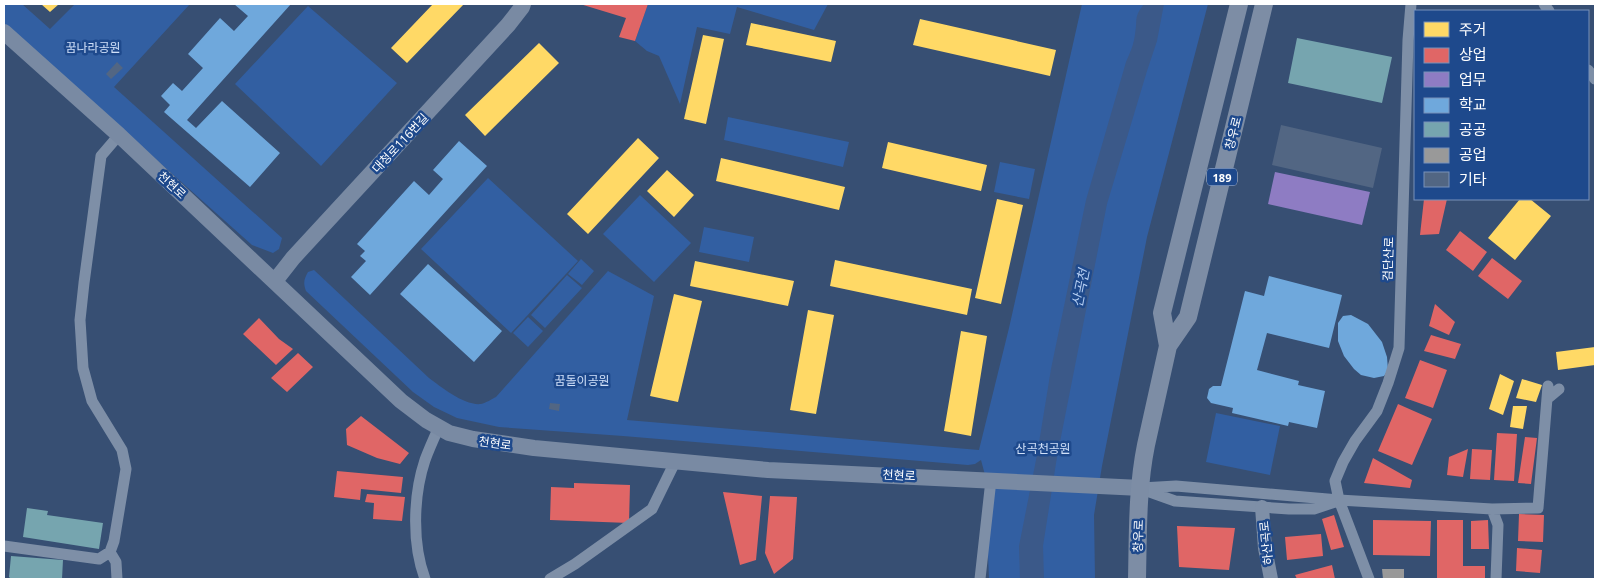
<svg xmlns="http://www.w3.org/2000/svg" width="1599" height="583" viewBox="0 0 1599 583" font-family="'Noto Sans','Noto Sans KR',sans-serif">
<rect width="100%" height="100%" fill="#374f73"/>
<path fill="#325fa2" d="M4,4h18l28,25 25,-25h115l-76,83 168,151 -3,11 -6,4 -21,-8 -248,-221z
M648,4h180l-14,26 -77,-23 -7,27 -33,-7 -17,77 -21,-48 -12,-5 -12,-10z
M1082,4h126l-61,233 -45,229 -8,49 1,64h-106l-2,-50 5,-28 -11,-41 -6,4 -7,1 -345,-29 -124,-9 -42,-9 -23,-11 -21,-15 -107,-101c-3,-8 -2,-12 2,-19l6,-2 115,108c12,9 36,28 52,26 5,-1 11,-5 15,-7l112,-126 46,25 -27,124 352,30 30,-122z
M308,6l89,77 -76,83 -86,-82z
M728,117l121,25 -6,25 -119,-27z
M1000,162l35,7 -6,30 -35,-7z
M488,178l90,83 -67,72 -90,-84z
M640,195l51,48 -37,39 -51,-48z
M704,227l50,10 -5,25 -50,-10z
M581,259l13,12 -12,14 -14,-11z
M567,275l15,13 -37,40 -14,-13z
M528,317l15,14 -15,16 -15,-14z
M1216,413l64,13 -10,49 -64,-13z"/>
<path fill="#3b5989" d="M1144,4h20l-7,37 -10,30 -40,133 -50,253 -14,89 1,33h-24l-1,-33 18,-91 14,-86 35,-169 40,-138c4,-9 8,-18 9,-28 3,-15 -2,-16 9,-30z"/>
<path fill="#ffd966" d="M41,4h18l-9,8z
M433,4h31l-57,59 -16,-15z
M920,19l136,31 -6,26 -137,-31z
M751,23l85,18 -5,21 -85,-17z
M703,35l21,4 -18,85 -22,-5z
M539,43l20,20 -74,73 -20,-21z
M638,138l21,20 -71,76 -21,-20z
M888,142l99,23 -6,26 -99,-23z
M721,158l124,29 -6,23 -123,-29z
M667,170l27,25 -20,22 -27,-26z
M997,199l26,6 -22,99 -26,-6z
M1520,199h10l21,17 -36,44 -27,-22z
M835,260l137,29 -5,26 -137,-29z
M695,261l99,20 -6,25 -98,-20z
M674,294l28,7 -24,101 -28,-6z
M808,310l26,5 -18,99 -26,-4z
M961,331l26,5 -16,100 -27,-5z
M1595,347v18l-37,5 -2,-18z
M1500,374l14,7 -11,34 -14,-6z
M1522,379l20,6 -6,17 -20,-4z
M1513,406h14l-4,23 -13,-2z"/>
<path fill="#e06666" d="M580,4h68l-13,37 -16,-4 7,-19z
M1424,199h23l-8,35 -19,1z
M1460,231l27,21 -14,19 -27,-21z
M1492,258l30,23 -14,18 -30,-23z
M1435,304l20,18 -6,13 -20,-9z
M259,318l20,21 14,10 -17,16 -33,-31z
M1431,335l30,9 -6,15 -31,-8z
M298,353l15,14 -26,25 -16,-14z
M1420,360l27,10 -14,38 -28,-10z
M1398,404l34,15 -20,46 -34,-14z
M361,416l48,37 -9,11 -23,-6 -30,-13 -1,-16z
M1497,433l20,1 -3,47 -20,-1z
M1525,437l12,1 -6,46 -13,-1z
M1468,449l-5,28 -16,-2 2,-18z
M1472,449l20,1 -2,30 -20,-1z
M1373,458l39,22 -2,8 -46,-5z
M337,471l66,6 -2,16 -40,-4 -1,11 -26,-3z
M574,483l56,2 -1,38 -79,-3 1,-33 23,1z
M723,492l39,4 -6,64 -16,5z
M367,494l38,3 -3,24 -29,-2 1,-16 -9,-1z
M770,496l27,1 -4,62 -19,15 -9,-21z
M1519,514l25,1 -1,27 -25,-1z
M1334,515l10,32 -13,3 -9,-31z
M1373,520l58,1 -1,35 -57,-1z
M1437,520h26v46h22v13h-48z
M1488,520l1,29h-18v-28z
M1177,526l58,2 -6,42 -50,-3z
M1321,534l2,22 -36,4 -2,-23z
M1517,548l25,2 -2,23 -24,-2z
M1332,565l3,14h-38l-2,-4z"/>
<path fill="#8e7cc3" d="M1275,172l95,20 -8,33 -94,-21z"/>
<path fill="#6fa8dc" d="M234,4h57l-104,116 9,8 26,-27 58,52 -30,34 -86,-75 6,-7 -9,-9 12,-13 9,8 21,-23 -15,-14 32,-36 14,13 14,-15z
M459,141l28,25 -117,129 -19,-18 15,-16 -6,-5 5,-5 -8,-7 57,-63 15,14 14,-16 -10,-9z
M428,264l74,67 -28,31 -74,-68z
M1269,276l73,19 -13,53 -62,-15 -10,37 42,11 -1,4 27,6 -8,37 -28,-6 -1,4 -56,-13 1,-5 -22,-5 -4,-5 2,-9 4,-3h8l24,-95 19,5z
M1351,315l17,9 14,18 5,15 1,13 -4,6 -10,2 -13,-3 -7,-6 -10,-13 -6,-15v-18l5,-7z"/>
<path fill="#76a5af" d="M1297,38l95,19 -10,46 -94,-20z
M27,508l21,3 -1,4 56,8 -4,26 -76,-12z
M11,556l52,4 -1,19h-51l-2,-2z"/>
<path fill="#999" d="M1382,569h22v10h-21z"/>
<path fill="#526683" d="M117,62l6,6 -12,11 -5,-5z
M1281,125l101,23 -9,40 -101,-23z
M550,403l10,1 -1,7 -10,-2z"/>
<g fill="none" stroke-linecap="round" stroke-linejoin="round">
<path stroke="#7e8fa7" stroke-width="11" d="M1544,4l5,7
M1588,70l7,9
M1547,399l12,-10
M1141,488l35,-2 163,14 153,9 46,-1 10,-122
M1147,491l28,10 114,8h25l21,-7
M1492,509l6,16 -2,54
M4,546l95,13 11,-7
M117,579l-1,-17 -6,-10 4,-11 12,-72 -4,-19 -30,-49 -9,-33 -3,-48 4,-37 17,-127 18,-21
M425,579c-13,-35 -12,-83 0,-119 4,-11 9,-22 14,-33
M550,579l25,-15 77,-55 24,-49
M980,579l11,-99
M1369,579l-30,-79 -4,-19 8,-19 12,-21 22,-30 11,-28 11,-35 9,-308 3,-36"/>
<path stroke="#7e8fa7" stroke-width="14" d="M1262,507l3,41 6,31"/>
<path stroke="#798aa3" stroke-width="16" d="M4,32l115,103 282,266 25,19 23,13 24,6 61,9 234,22 373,18
M275,281l18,-23 215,-233 14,-18 1,-3"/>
<path stroke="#7d8da5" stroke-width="18" d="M1168,346l-6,-33 77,-309
M1137,579c1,-44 0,-90 9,-134l22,-99 20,-29 76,-313"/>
</g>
<g text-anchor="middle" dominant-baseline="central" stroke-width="5" stroke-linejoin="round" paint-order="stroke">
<rect fill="#1e498c" stroke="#bcc8dc" stroke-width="1" x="1207" y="168.5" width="30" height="17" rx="4"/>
<g font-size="11" font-weight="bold" fill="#fff">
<text x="1222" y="177">189</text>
</g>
<g font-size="12" fill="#d0e0f9" stroke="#1e498c">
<text x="93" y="47">꿈나라공원</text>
<text x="582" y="380">꿈돌이공원</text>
<text x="1043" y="448">산곡천공원</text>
</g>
<g font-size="12" fill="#fff" stroke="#1e498c">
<text transform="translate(1233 133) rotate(-76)">창우로</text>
<text transform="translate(400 143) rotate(-47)">대청로116번길</text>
<text transform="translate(172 185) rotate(43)">천현로</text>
<text transform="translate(1388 259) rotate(-88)">검단산로</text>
<text transform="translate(495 443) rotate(8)">천현로</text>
<text transform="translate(899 475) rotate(3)">천현로</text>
<text transform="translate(1138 536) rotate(-88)">창우로</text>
<text transform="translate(1266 543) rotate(-96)">하산곡로</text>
</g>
<g font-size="14" font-style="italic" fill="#b6cff3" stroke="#1e498c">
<text transform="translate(1080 288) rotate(-79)">산곡천</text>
</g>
</g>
<rect width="1599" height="583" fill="none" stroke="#ffffff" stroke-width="10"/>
<rect x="1414" y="10" width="175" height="190" fill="#1e498c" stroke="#7892ba"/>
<rect x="1424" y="22" width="25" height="15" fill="#ffd966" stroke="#7892ba"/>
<text x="1459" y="35" font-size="15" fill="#ffffff">주거</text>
<rect x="1424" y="48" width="25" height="15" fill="#e06666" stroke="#7892ba"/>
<text x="1459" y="60" font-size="15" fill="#ffffff">상업</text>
<rect x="1424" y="72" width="25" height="15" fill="#8e7cc3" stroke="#7892ba"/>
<text x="1459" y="85" font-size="15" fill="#ffffff">업무</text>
<rect x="1424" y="98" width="25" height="15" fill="#6fa8dc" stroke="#7892ba"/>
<text x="1459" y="110" font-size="15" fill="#ffffff">학교</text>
<rect x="1424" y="122" width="25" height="15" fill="#76a5af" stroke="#7892ba"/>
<text x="1459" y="135" font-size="15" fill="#ffffff">공공</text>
<rect x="1424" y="148" width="25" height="15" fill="#999999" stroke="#7892ba"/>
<text x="1459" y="160" font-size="15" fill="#ffffff">공업</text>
<rect x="1424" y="172" width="25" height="15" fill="#526683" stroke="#7892ba"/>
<text x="1459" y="185" font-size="15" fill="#ffffff">기타</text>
</svg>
